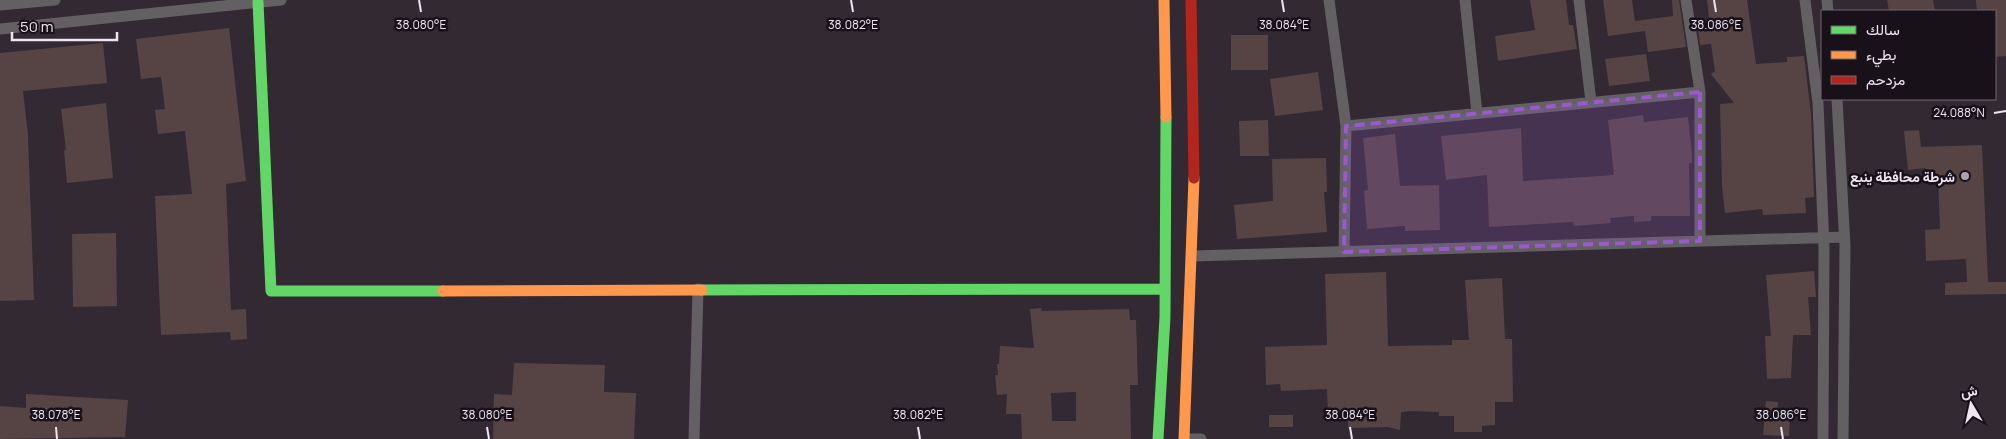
<svg xmlns="http://www.w3.org/2000/svg" width="2006" height="439" viewBox="0 0 2006 439" font-family="Manrope,Vazirmatn,sans-serif">
<rect width="100%" height="100%" fill="#322933"/>
<path fill="#564445" fill-rule="evenodd" d="M1530,0h36l3,25h4l4,24 -79,12 -3,-25 40,-6z
M1603,0h29l3,21 38,-5 -1,-16h7l7,47 -38,5 -3,-21 -37,5z
M1707,0h40l9,64 31,-2v-5l17,-1 7,58 3,83 -9,1 1,15 -43,2 -1,-6 -37,4 -3,-27 -2,-82 14,-1 -23,-29 4,-3 -4,-27 -11,1 -2,-16 12,-3z
M1887,0h46l2,11h-46z
M1976,0h30v56l-11,1v-46h-18z
M229,28l17,153 -20,3 5,126 15,-1 1,30 -16,1 -1,-8 -69,3 -6,-139 37,-2 -7,-63 -27,3 -3,-24 10,-1 -4,-32 -20,2 -5,-40z
M1231,35h37v35h-37z
M103,43l4,40 -84,8 5,44 6,165 -34,1v-248z
M1646,54l4,27 -41,5 -4,-27z
M1318,72l5,38 -48,6 -5,-37z
M106,103l7,75 -46,5 -3,-33h2l-5,-41z
M1643,115l1,7 44,-5 4,37v9h-3l1,53h-39v5l-17,1v-6l-24,2 1,5 -37,3 -1,-4 -84,5 -2,-52 -41,5 -5,-44 80,-8 2,53 91,-6 -6,-55z
M1268,120l1,36h-29l-1,-35z
M1919,130l2,17 61,-2 6,137h18v12l-61,1v-12l22,-1 -1,-23 -40,2 -1,-31 15,-1 -2,-54 -13,1v-8l-17,2 -4,-39z
M1395,134l5,52 39,-1 1,45 -35,1v-5l-38,3 -3,-38 4,-1 -5,-52z
M1326,158l1,34h-3l3,40 -90,7 -3,-34 39,-4 -1,-42z
M116,233l1,73 -44,1 -1,-73z
M1814,271l2,26h-8l3,38h-18l-2,43 -24,1 -2,-43h6l-5,-61z
M1386,272l2,74 64,-1v-5h17l-4,-60 37,-2 3,61h7l1,63h-18v23l-13,1v6h-28v-16h-15v-4l-28,-1 -10,1 -1,18 -12,-3 -40,1v-13h-20l-1,-26 -46,2 -1,-7 -14,1 -1,-38 62,-2 -2,-71z
M1041,308l1,3 87,-2 1,11h6l2,65h-8l1,54h-109l-1,-25h-15l1,-20 -10,1 -2,-20h3l-1,-11h2l1,-18 34,2 -4,-39zM1076,392v29h-24l-1,-28z
M514,363l91,2 -1,27 32,1 -2,46h-141l1,-45 18,1z
M26,394l102,6 -3,37 -125,2v-33l26,2z
M1766,401l12,1 -1,11h13l-1,23 -26,-1z
M1269,415h24v12h-24z"/>
<g fill="none" stroke-linecap="round" stroke-linejoin="round">
<path stroke="#635f62" stroke-width="11" d="M1329,0l17,126 -2,126
M1465,0l12,113
M1579,0l12,102
M1686,0l14,92v149
M1805,0l13,103 6,144 -1,192
M1827,0l1,11
M0,5l55,-5
M0,29l281,-29
M1837,99l8,147 -2,193
M1346,126l354,-34
M1192,256l652,-19
M694,439l4,-150
M1184,439h17"/>
<path stroke="#63d668" stroke-width="11" d="M258,2l13,289h172
M702,290l463,-1
M1158,439l7,-122 1,-200"/>
<path stroke="#ff974d" stroke-width="11" d="M1164,0l2,117
M443,291l259,-1
M1184,439l10,-261"/>
<path stroke="#b3261e" stroke-width="11" d="M1191,0l3,178"/>
</g>
<path fill="#985acc" fill-opacity="0.2" stroke="#985acc" stroke-width="4" stroke-dasharray="10 6" stroke-linejoin="round" d="M1700,92v149l-356,11 2,-126z"/>
<path fill="none" stroke="#efe5f1" stroke-width="2" d="M419,0l2,12M851,0l2,12M1282,0l2,12M1714,0l2,12M1994,113l12,-2M56,427l1,12M487,427l2,12M918,427l2,12M1350,427l2,12M1781,427l2,12"/>
<circle fill="#ada3ae" stroke="#181119" stroke-width="2" cx="1965" cy="176" r="5"/>
<g text-anchor="middle" dominant-baseline="central" stroke-width="5" stroke-linejoin="round" paint-order="stroke">
<g font-size="14" font-weight="bold" fill="#efe5f1" stroke="#181119" text-anchor="end">
<text x="1955" y="176">شرطة محافظة ينبع</text>
</g>
</g>
<g font-size="12" text-anchor="middle" fill="#efe5f1" stroke="#181119" stroke-width="5" stroke-linejoin="round" paint-order="stroke">
<text x="421" y="29">38.080°E</text>
<text x="853" y="29">38.082°E</text>
<text x="1284" y="29">38.084°E</text>
<text x="1716" y="29">38.086°E</text>
<text x="1959" y="117">24.088°N</text>
<text x="56" y="419">38.078°E</text>
<text x="487" y="419">38.080°E</text>
<text x="918" y="419">38.082°E</text>
<text x="1350" y="419">38.084°E</text>
<text x="1781" y="419">38.086°E</text>
</g>
<rect x="1821" y="10" width="175" height="90" fill="#181119" stroke="#6e666f"/>
<rect x="1831" y="26" width="25" height="8" fill="#63d668" stroke="#6e666f"/>
<text x="1866" y="35" font-size="15" fill="#efe5f1">سالك</text>
<rect x="1831" y="51" width="25" height="8" fill="#ff974d" stroke="#6e666f"/>
<text x="1866" y="60" font-size="15" fill="#efe5f1">بطيء</text>
<rect x="1831" y="76" width="25" height="8" fill="#b3261e" stroke="#6e666f"/>
<text x="1866" y="85" font-size="15" fill="#efe5f1">مزدحم</text>
<g transform="translate(1971 404) rotate(351)" stroke="#181119" stroke-width="4" paint-order="stroke">
<path d="M0-4L9 19L0 12L-9 19Z" fill="#efe5f1"/>
<text y="-8" font-size="14" font-weight="bold" text-anchor="middle" fill="#efe5f1">ش</text>
</g>
<path d="M12 32v8h105v-8" fill="none" stroke="#efe5f1" stroke-width="2.5"/>
<text x="20" y="32" font-size="15" fill="#efe5f1" stroke="#181119" stroke-width="4" paint-order="stroke">50 m</text>
</svg>
